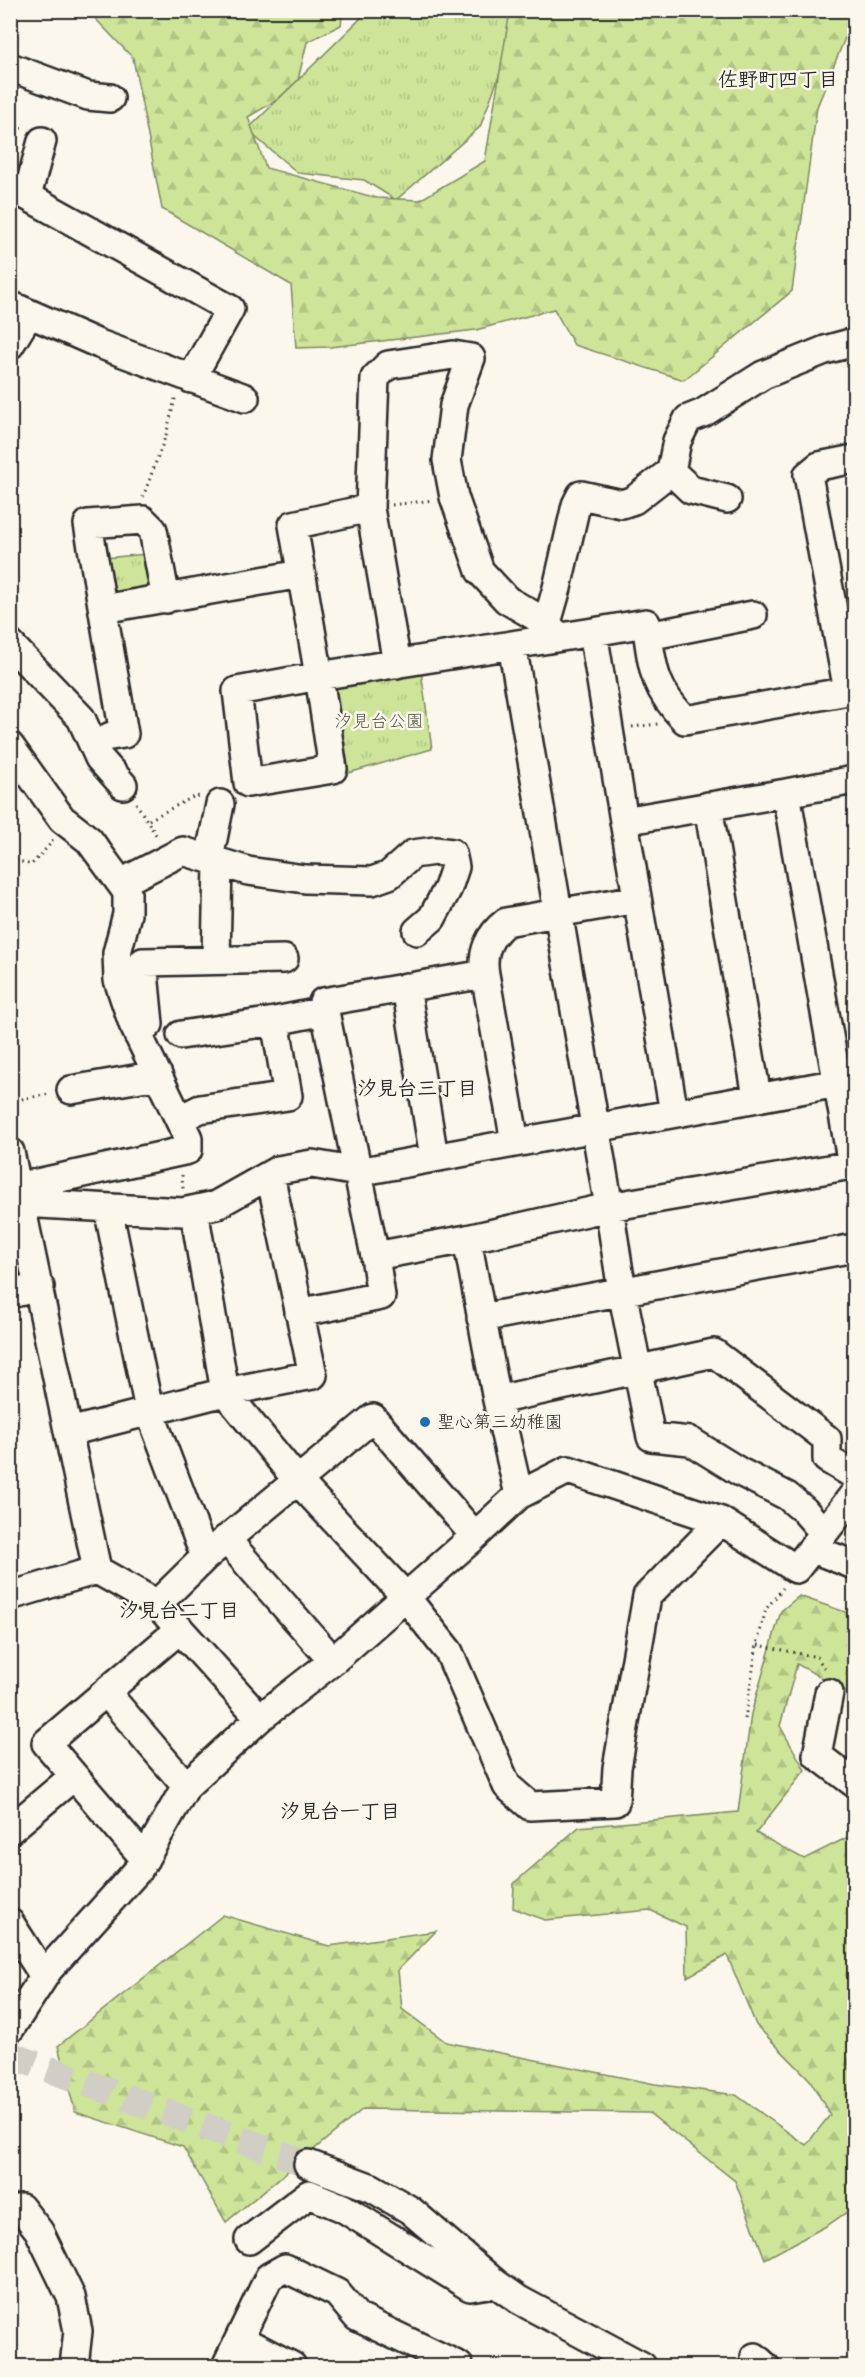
<svg xmlns="http://www.w3.org/2000/svg" width="865" height="2377" viewBox="0 0 865 2377" font-family="'Balsamiq Sans','Klee One',sans-serif">
<defs>
<pattern id="grass-tufts" width="24" height="20" patternUnits="userSpaceOnUse" patternTransform="scale(1.5)"><rect width="24" height="20" fill="#cde499"/><path d="M3 7l-1-3M5 7V3M7 7l1-3M15 17l-1-3M17 17v-4M19 17l1-3" fill="none" stroke="#b0c484"/></pattern>
<pattern id="forest-firs" width="22" height="20" patternUnits="userSpaceOnUse" patternTransform="scale(1.5)"><rect width="22" height="20" fill="#cde499"/><path d="M5 1l3.5 6h-7zM16 11l3.5 6h-7z" fill="#b0c484"/></pattern>
</defs>
<rect width="100%" height="100%" fill="#fbf7ec"/>
<filter id="ink" filterUnits="userSpaceOnUse"><feTurbulence type="fractalNoise" baseFrequency=".0167" numOctaves="2"/><feDisplacementMap in="SourceGraphic" scale="12" xChannelSelector="R" yChannelSelector="G"/><feConvolveMatrix kernelMatrix="1 2 1 2 8 2 1 2 1" color-interpolation-filters="sRGB"/></filter>
<g filter="url(#ink)">
<path fill="url(#grass-tufts)" stroke="#7c8862" stroke-width="1.5" d="M362,11h161l-43,116 -84,73 -32,-20 -66,-7 -51,-43 113,-111z
M146,554l6,41 -41,6 -6,-43z
M421,671l11,78 -87,25 -15,-87z"/>
<path fill="url(#forest-firs)" stroke="#7c8862" stroke-width="1.5" d="M88,11h255l-2,14 -34,17 -9,38 -21,20 -29,17 18,51 111,30 43,2 65,-39 25,-150h344v18l-9,9 -28,69 -25,184 -108,89 -110,-35 -20,-36 -78,21 -146,17 -34,1 -5,-63 -129,-76 -29,-151z
M799,1596l55,19v87l-10,-12 -47,-26 -17,62 25,44 -49,63 48,26 50,-25v373l-26,18 -63,34 -30,-78 -86,-68 -286,-4 -137,113 -43,-75 -108,-35 -17,-66 165,-131 106,31 107,-15 -38,39 4,39 44,33 209,42 81,11 70,50 24,-30 -20,-35 -54,-55 -29,-70 -40,22 -1,-50 -36,-17 -105,10 -32,-12 1,-25 65,-56 159,-15 13,-98 30,-103z"/>
<g fill="none" stroke-linecap="round" stroke-linejoin="round">
<path stroke="#d1cec5" stroke-width="27" stroke-dasharray="27 14" stroke-linecap="butt" d="M10,2055l298,109"/>
<defs>
<path id="minor" d="M10,67l78,29 22,2
M42,141l-15,55 203,113 -39,70
M10,305l89,39 146,54
M10,345l19,-31
M671,471l20,19 36,9
M370,508l-77,17 26,151 274,-44 31,189
M103,609l198,-35
M546,626l11,-38 19,-83 5,-10 41,9 12,-4 37,-29 6,-30 11,-22 15,-6 60,-38 62,-25 29,-8
M593,632l53,-9c7,45 6,63 39,97l169,-30
M648,636l105,-21
M10,644l71,74 18,40 24,27
M397,664l-27,-156 5,-130 13,-13 65,-10 18,3 -17,47 -7,55 7,37 26,74 27,29 26,15 28,22
M319,676l14,93 -85,14 -11,-92z
M848,691l-40,-216 11,-9 35,-7
M111,736l13,-2 -36,-210 55,-4 10,10 13,69
M10,746l52,73 27,21 38,52v22l-10,39 1,27 15,44 55,114v12l-169,37
M786,793l68,-13
M708,806l49,291
M209,859l11,-55
M121,883l62,-32 65,20 57,8 67,2 17,-6 24,-21 22,-3 17,2 3,14 -7,21 -16,30 -15,13
M216,960l2,-98
M485,974c-4,-21 4,-39 21,-52l131,-23
M406,987l28,170
M138,1035l11,-11 -6,-62 141,-3
M181,1035l94,-14
M71,1090l87,-15
M180,1119l20,-10 88,-13 -13,-75 50,-10
M515,1142l-30,-168 -162,28 52,254 92,-17 142,-32 243,-42 -66,-372 -162,28 50,292
M10,1152l87,418 -87,26
M270,1175l43,200 -88,17 72,88 108,116 44,56 58,134 23,20 85,-4 2,-34 30,-172 74,-75
M22,1203l161,9 33,-7 62,-35 34,-6 46,8 496,-92
M467,1239l30,161 22,95
M10,1294l30,-7
M299,1313l82,-17 -6,-40
M481,1318l373,-70
M497,1400l217,-47 113,86v20l27,16
M69,1432l156,-40 -31,-182
M824,1533l30,-39
M475,1536l44,-41 49,-25 153,51 75,48 28,-36 -20,-23 -17,-14 -47,-24 -50,-31 -39,-4 -29,-146 -13,-84 -97,-562
M226,1539l107,122
M813,1549l41,16
M97,1570l60,34 103,114 73,-57 142,-125 -102,-118 -168,139 -56,-147 -41,-202
M157,1604l48,-47
M106,1692l80,94
M829,1693l-12,62 37,28
M10,1830l64,-54
M145,1859l-99,-116 134,-114
M10,1923l34,53
M10,2029l39,-60 90,-100 47,-83 74,-68
M308,2164l64,24 38,22 85,73 24,17 123,66
M21,2208l18,23 32,66 7,34 -4,35
M249,2240l60,-46 34,14 127,79 25,-4
M240,2339l52,27
M755,2357l10,9
M226,2366l43,-89 16,-9 52,25 20,24 102,49"/>
</defs>
<use href="#minor" stroke="#2b2b2b" stroke-width="32"/>
<path stroke="#2b2b2b" stroke-width="3" stroke-dasharray="1.5 4.5" stroke-linecap="butt" d="M10,107l3,-16
M10,122l15,9
M143,497l23,-62 10,-40
M392,505l41,-5
M632,727l26,-3
M136,803l22,35
M149,820l46,-24 6,1
M10,858l21,7 23,-25
M10,878l10,11 -10,7
M10,1101l40,-7
M182,1175l1,14
M758,1645l59,12 9,14
M745,1719l12,-75 9,-35 17,-21
M97,2362l11,1 5,3"/>
<use href="#minor" stroke="#fbf7ec" stroke-width="27"/>
</g>
</g>
<circle fill="#1f6fb2" stroke="#fbf7ec" stroke-width="2" cx="425" cy="1422" r="6"/>
<g text-anchor="middle" dominant-baseline="central" stroke-width="5" stroke-linejoin="round" paint-order="stroke">
<g font-size="18" fill="#545946" stroke="#fbf7ec">
<text x="379" y="721">汐見台公園</text>
</g>
<g font-size="18" fill="#2b2b2b" stroke="#fbf7ec" text-anchor="start">
<text x="437" y="1422">聖心第三幼稚園</text>
</g>
<g font-size="20" font-weight="bold" fill="#2b2b2b" stroke="#fbf7ec">
<text x="778" y="80">佐野町四丁目</text>
<text x="417" y="1089">汐見台三丁目</text>
<text x="179" y="1611">汐見台二丁目</text>
<text x="340" y="1812">汐見台一丁目</text>
</g>
</g>
<rect width="865" height="2377" fill="none" stroke="#fbf7ec" stroke-width="36"/>
<rect x="18" y="18" width="829" height="2341" fill="none" stroke="#2b2b2b" stroke-width="2" filter="url(#ink)"/>
</svg>
